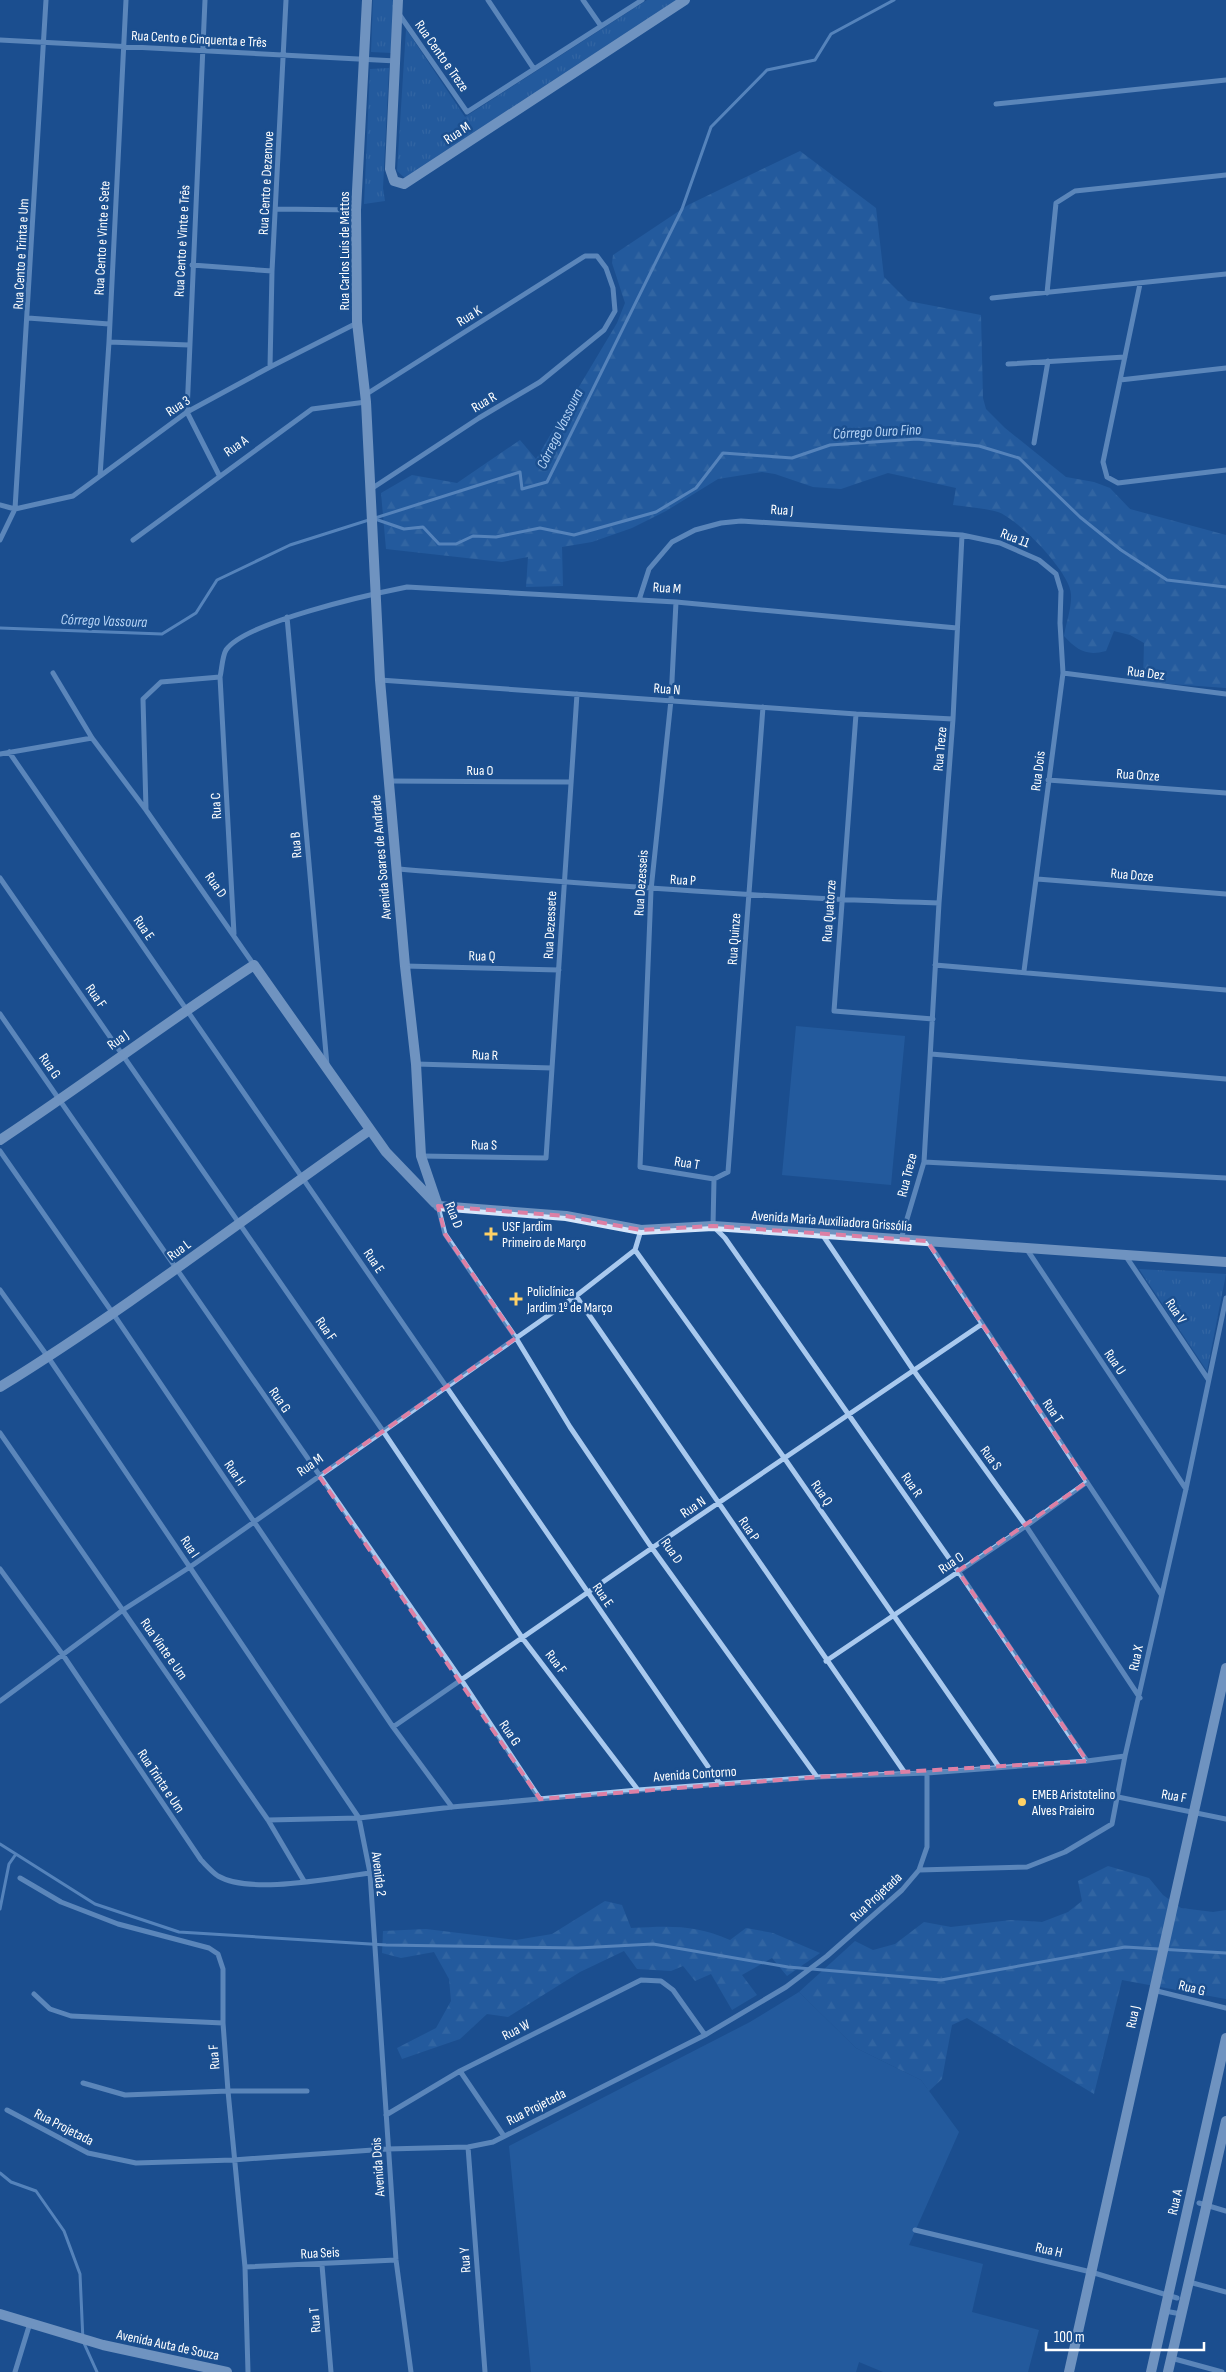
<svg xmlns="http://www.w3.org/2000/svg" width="1226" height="2372" viewBox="0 0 1226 2372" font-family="'Sofia Sans Condensed',sans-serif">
<defs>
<pattern id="forest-firs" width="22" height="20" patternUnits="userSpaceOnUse" patternTransform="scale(1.25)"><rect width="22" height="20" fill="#2e69ad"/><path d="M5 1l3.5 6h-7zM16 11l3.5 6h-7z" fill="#4d80b9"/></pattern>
<pattern id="park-tufts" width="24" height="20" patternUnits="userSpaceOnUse" patternTransform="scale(1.25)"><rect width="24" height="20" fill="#2e69ad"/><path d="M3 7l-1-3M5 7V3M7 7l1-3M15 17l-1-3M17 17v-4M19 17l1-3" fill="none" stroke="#4d80b9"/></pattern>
</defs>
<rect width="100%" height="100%" fill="#1b4f8f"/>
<path fill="#2e69ad" d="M796,1026l109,10 -14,149 -109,-10z
M799,1992l57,56 65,32 38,52 -50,113 74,19 -11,48 67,18 -11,42h-145l-24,-10 -3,10h-325l-22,-226 241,-124z"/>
<path fill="url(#forest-firs)" d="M800,151l76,57 8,69 24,24 73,14 2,83 3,11 19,19 61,49 28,5 16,6 20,21 96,26v153l-83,-6 1,-39 -14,-8 -16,-4 -8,20c-19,5 -28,0 -42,-15 2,-13 8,-29 7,-42 -1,-22 -53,-75 -73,-82 -13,-4 -31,-5 -45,-7l3,-17 -68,-15 -47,16 -28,-2 -38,-13 -13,-2 -44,7 -52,32 -34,17 -40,14 -30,5 1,39 -37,1 2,-30 -26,5 -116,-13 -5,-56 31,-18 45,8 63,-43 16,19 81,-136 8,-20 -13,-40 1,-8 75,-50z
M1108,1866l41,12 14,17 18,13 32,4 13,-2v89l-104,-19 -28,114 -127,-76 -15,7 -10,54 -13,12 -8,-11 -65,-32 -57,-56 56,-51 18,9 22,-6 29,-22 27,5 60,-7 31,2 26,-10 14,-11 -4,-20z
M605,1901l17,4 9,23c37,-2 64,-4 99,12l16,-12 27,5 47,20 -33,23 -15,-18 -30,17 15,20 -25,15 -21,-36 -16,7 -12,-15 -12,5 -34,-2 -13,-18 -44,21 -72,45 -21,-3 -27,25 -58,20 -5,-11 39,-20 15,-27 -2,-22 -15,-27 -33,6 -19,-5 1,-22 43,-2 90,11 36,-6z"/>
<path fill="url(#park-tufts)" d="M373,0h22l-3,53 -21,-1z
M647,0h32l-273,179 -9,-8 9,-142 59,88z
M389,68l-6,120 2,13 -21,3 6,-135z
M1139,1269l87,5 -19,97z"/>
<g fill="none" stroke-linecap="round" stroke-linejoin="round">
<path stroke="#9cc4f0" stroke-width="3" d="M375,519l29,10 19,-2 16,17h17l17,-8 23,1 44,-9 34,7 82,-23 40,-24 27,-35 69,5 38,-13 87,-6 62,7 40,12 61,59 41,33 46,30 59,7
M0,628l162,6 34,-21 21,-33 73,-35 230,-73 2,17 25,-7 135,-273 29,-82 56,-57 48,-10 16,-26 63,-34
M0,1844l95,60 84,28 207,13 192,3 75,-4 135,23 153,13 184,-33 101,6
M0,1909l9,-45 7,-10
M0,2173l11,9 25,9 28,40 16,43 3,67 14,31"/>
<path stroke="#a9c9ee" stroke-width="5" d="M205,0l-18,412 32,63
M488,0l46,69
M583,0l18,26
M399,14l68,98 175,-112
M0,40l396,21
M996,104l230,-24
M277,209l79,1
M192,265l80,6
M1140,284l-37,178 4,15 11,6 108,-13
M1047,293l9,-90 19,-12 151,-16
M992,298l234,-24
M28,318l81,6
M109,342l80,3
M1008,364l117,-7
M270,367l2,-96 14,-271
M1120,380l106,-12
M365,395l220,-139h12l9,12 7,20 2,23 -11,19 -64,52 -61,36 -108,71
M1034,443l14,-82
M100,476l9,-134 17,-342
M0,505l15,4 58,-13 114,-84 83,-45 87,-44
M0,540l15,-31 31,-509
M133,540l179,-131 54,-7
M639,600l10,-31 23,-27 23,-12 26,-7 20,-2 221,14 38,8 39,17 17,14 5,17 -1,32 3,50 -39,298
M676,602l-5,98 -20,190 -11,277 74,12 14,-7 35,-465
M287,617l40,448
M53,673l39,65 54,72 108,155
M1063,673l163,21
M380,680l476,34 97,5
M856,714l-22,297 99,8
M9,752l711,1032
M0,754l92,-16
M1048,780l178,13
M389,781l182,1
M146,809l-3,-110 18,-17 59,-5
M397,869c181,14 361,29 542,34
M0,878l383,553 140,208 115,151
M1037,879l189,15
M234,934l-14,-257c2,-8 2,-20 6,-27 19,-28 146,-56 181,-63l269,15 281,26
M935,965l291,25
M405,966l154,4
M0,1014l462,667 78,118
M931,1054l295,25
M416,1064l136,4
M0,1151l112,161 281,415 59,80
M421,1156l125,2 31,-464
M924,1162l302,16
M714,1179l-1,47 12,12 233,333 129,190
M438,1206l7,28 71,104 54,89 82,121 165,229
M822,1234l92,137 112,155 114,172
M901,1239l23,-77 15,-259 14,-184 9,-184
M928,1242l233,352
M1026,1248l160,241
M635,1250l150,209 214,308
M635,1250l6,-20
M1125,1255l83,124
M0,1290l48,67 311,461 11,55 26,387 15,112
M576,1296l329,477
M0,1433l268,387 36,61
M0,1569l63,86 138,205c5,5 11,12 17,16 32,19 113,2 152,-3
M826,1661l200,-135 61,-44
M0,1701l123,-91 67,-43 386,-271 59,-46
M393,1727l259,-179 330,-224
M1118,1797l108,22
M268,1820l91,-2 93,-11 186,-17 179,-13 110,-4 160,-12 38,-5
M919,1870l108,-3 38,-15 47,-28 13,-68 61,-267 40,-191
M20,1878l41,24 57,22 91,24 9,6 5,15v54l5,68 17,176 3,105
M1153,1990l73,18
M34,1994l16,15 21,7 152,7
M460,2071l44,65
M83,2083l42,12 103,-4h79
M7,2110l81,43 48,10 97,-3 154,-11 81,-2 25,-5 212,-107 81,-48 41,-31 75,-66 17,-20 8,-23v-74
M386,2115l74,-44 181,-91 20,1 12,9 32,45
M468,2147l17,225
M1199,2203l27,8
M915,2230l176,42 86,26
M322,2265l9,107
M245,2267l151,-7
M1189,2282l37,10
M1165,2311l16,3
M1171,2358l51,14
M15,2372l15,-49"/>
<path stroke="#d6e6fa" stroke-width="10" d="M367,0l-11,210 1,112 9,80 14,278 25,286 11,98 5,92 17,50
M398,0l-8,169 4,12 10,3 281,-184
M0,1140c86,-57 168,-119 254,-175l132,187 49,51
M438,1206l128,10 75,14 72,-4 513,36
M0,1387c128,-79 247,-171 370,-257
M0,2314l103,31 124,27
M1069,2372l157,-704
M1151,2372l75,-334
M1168,2372l58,-251"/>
</g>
<path d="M0 0H1226V2372H0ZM438,1206l128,10 75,14 72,-4 214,15 160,241 -129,89 129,190 -270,16 -277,22 -221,-323 197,-138 -71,-104z" fill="#1b4f8f" fill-opacity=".55" fill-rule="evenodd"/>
<path fill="none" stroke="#dd80a5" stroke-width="4" stroke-dasharray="10 6" stroke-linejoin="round" d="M438,1206l128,10 75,14 72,-4 214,15 160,241 -129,89 129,190 -270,16 -277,22 -221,-323 197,-138 -71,-104z"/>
<g fill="#ffd166" stroke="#1b4f8f" stroke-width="2">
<path d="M488.5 1226.5h5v5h5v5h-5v5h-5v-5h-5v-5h5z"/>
<path d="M513.5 1291.5h5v5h5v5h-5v5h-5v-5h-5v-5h5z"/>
<circle cx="1022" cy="1802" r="5"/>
</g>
<g text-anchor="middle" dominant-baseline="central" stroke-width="5" stroke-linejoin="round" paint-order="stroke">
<g font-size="14" fill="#fff" stroke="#1b4f8f">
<text transform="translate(199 39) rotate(3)">Rua Cento e Cinquenta e Três</text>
<text transform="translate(442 56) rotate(55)">Rua Cento e Treze</text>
<text transform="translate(457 133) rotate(-33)">Rua M</text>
<text transform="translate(266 183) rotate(-87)">Rua Cento e Dezenove</text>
<text transform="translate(102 238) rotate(-87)">Rua Cento e Vinte e Sete</text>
<text transform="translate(182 241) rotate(-87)">Rua Cento e Vinte e Três</text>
<text transform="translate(344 251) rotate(-90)">Rua Carlos Luís de Mattos</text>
<text transform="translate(21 254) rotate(-87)">Rua Cento e Trinta e Um</text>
<text transform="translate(469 316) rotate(-32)">Rua K</text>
<text transform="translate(484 402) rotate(-31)">Rua R</text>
<text transform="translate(178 406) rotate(-33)">Rua 3</text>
<text transform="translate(236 446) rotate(-35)">Rua A</text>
<text transform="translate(782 510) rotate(4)">Rua J</text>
<text transform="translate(1015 538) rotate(21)">Rua 11</text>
<text transform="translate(667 588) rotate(4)">Rua M</text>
<text transform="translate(1146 673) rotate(7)">Rua Dez</text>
<text transform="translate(667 689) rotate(4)">Rua N</text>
<text transform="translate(940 749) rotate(-85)">Rua Treze</text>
<text x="480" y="770">Rua O</text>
<text transform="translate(1038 771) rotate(-83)">Rua Dois</text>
<text transform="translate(1138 775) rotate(4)">Rua Onze</text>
<text transform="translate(216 806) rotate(-93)">Rua C</text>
<text transform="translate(296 845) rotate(-95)">Rua B</text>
<text transform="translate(381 857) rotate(-95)">Avenida Soares de Andrade</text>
<text transform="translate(1132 875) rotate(5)">Rua Doze</text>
<text transform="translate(683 880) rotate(3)">Rua P</text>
<text transform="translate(641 883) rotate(-86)">Rua Dezesseis</text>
<text transform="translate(216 885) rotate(55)">Rua D</text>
<text transform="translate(829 911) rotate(-86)">Rua Quatorze</text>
<text transform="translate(550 925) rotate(-87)">Rua Dezessete</text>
<text transform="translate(144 928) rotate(55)">Rua E</text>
<text transform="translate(734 939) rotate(-86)">Rua Quinze</text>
<text transform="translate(482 956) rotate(1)">Rua Q</text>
<text transform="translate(96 996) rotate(55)">Rua F</text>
<text transform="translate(118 1040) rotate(-36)">Rua J</text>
<text transform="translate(485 1055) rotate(2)">Rua R</text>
<text transform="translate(50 1066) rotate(55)">Rua G</text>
<text transform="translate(484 1145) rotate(1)">Rua S</text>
<text transform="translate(687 1163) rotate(9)">Rua T</text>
<text transform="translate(907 1175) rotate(-76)">Rua Treze</text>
<text transform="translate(454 1215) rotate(69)">Rua D</text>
<text transform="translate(832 1221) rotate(4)">Avenida Maria Auxiliadora Grissólia</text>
<text transform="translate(179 1250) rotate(-36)">Rua L</text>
<text transform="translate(374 1261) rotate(56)">Rua E</text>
<text transform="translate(1176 1311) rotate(56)">Rua V</text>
<text transform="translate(326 1329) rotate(55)">Rua F</text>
<text transform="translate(1115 1362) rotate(56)">Rua U</text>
<text transform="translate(280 1400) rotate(55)">Rua G</text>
<text transform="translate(1053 1411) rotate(56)">Rua T</text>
<text transform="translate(991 1458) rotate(54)">Rua S</text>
<text transform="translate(310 1465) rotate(-35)">Rua M</text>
<text transform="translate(235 1473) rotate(56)">Rua H</text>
<text transform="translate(912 1485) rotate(55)">Rua R</text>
<text transform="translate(822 1493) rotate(55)">Rua Q</text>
<text transform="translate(693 1507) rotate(-34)">Rua N</text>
<text transform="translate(749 1529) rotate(56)">Rua P</text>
<text transform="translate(190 1547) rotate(56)">Rua I</text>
<text transform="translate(672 1551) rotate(55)">Rua D</text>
<text transform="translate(951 1563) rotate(-34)">Rua O</text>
<text transform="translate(603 1595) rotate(55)">Rua E</text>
<text transform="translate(164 1649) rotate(55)">Rua Vinte e Um</text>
<text transform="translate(1136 1658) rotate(-78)">Rua X</text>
<text transform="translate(556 1662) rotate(53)">Rua F</text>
<text transform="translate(510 1733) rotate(56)">Rua G</text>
<text transform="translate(695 1774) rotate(-4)">Avenida Contorno</text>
<text transform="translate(161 1781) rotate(56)">Rua Trinta e Um</text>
<text transform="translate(1174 1796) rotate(10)">Rua F</text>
<text transform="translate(379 1874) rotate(83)">Avenida 2</text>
<text transform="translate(876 1897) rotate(-43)">Rua Projetada</text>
<text transform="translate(1192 1988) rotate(14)">Rua G</text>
<text transform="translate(1133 2017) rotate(-78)">Rua J</text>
<text transform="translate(516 2030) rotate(-27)">Rua W</text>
<text transform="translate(214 2057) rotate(-94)">Rua F</text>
<text transform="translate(536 2107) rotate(-27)">Rua Projetada</text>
<text transform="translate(64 2127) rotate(27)">Rua Projetada</text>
<text transform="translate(378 2167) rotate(-94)">Avenida Dois</text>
<text transform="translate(1175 2202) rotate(-77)">Rua A</text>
<text transform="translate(1049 2250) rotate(13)">Rua H</text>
<text transform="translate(320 2253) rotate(-3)">Rua Seis</text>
<text transform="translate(465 2260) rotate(-94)">Rua Y</text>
<text transform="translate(315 2320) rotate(-95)">Rua T</text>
<text transform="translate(168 2345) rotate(12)">Avenida Auta de Souza</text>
</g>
<g font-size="14" fill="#fff" stroke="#1b4f8f" text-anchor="start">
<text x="502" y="1226">USF Jardim<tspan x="502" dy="16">Primeiro de Março</tspan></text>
<text x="527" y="1291">Policlínica<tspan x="527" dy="16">Jardim 1º de Março</tspan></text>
<text x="1032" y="1794">EMEB Aristotelino<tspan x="1032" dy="16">Alves Praieiro</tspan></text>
</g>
<g font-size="15" font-style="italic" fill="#b5d3f5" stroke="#1b4f8f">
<text transform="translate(560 429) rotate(-64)">Córrego Vassoura</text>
<text transform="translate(877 432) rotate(-3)">Córrego Ouro Fino</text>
<text transform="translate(104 621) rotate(2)">Córrego Vassoura</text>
</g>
</g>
<path d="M1046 2342v8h158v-8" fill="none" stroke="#ffffff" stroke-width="2.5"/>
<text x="1054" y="2342" font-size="15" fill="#ffffff" stroke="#1b4f8f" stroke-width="4" paint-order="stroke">100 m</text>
</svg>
